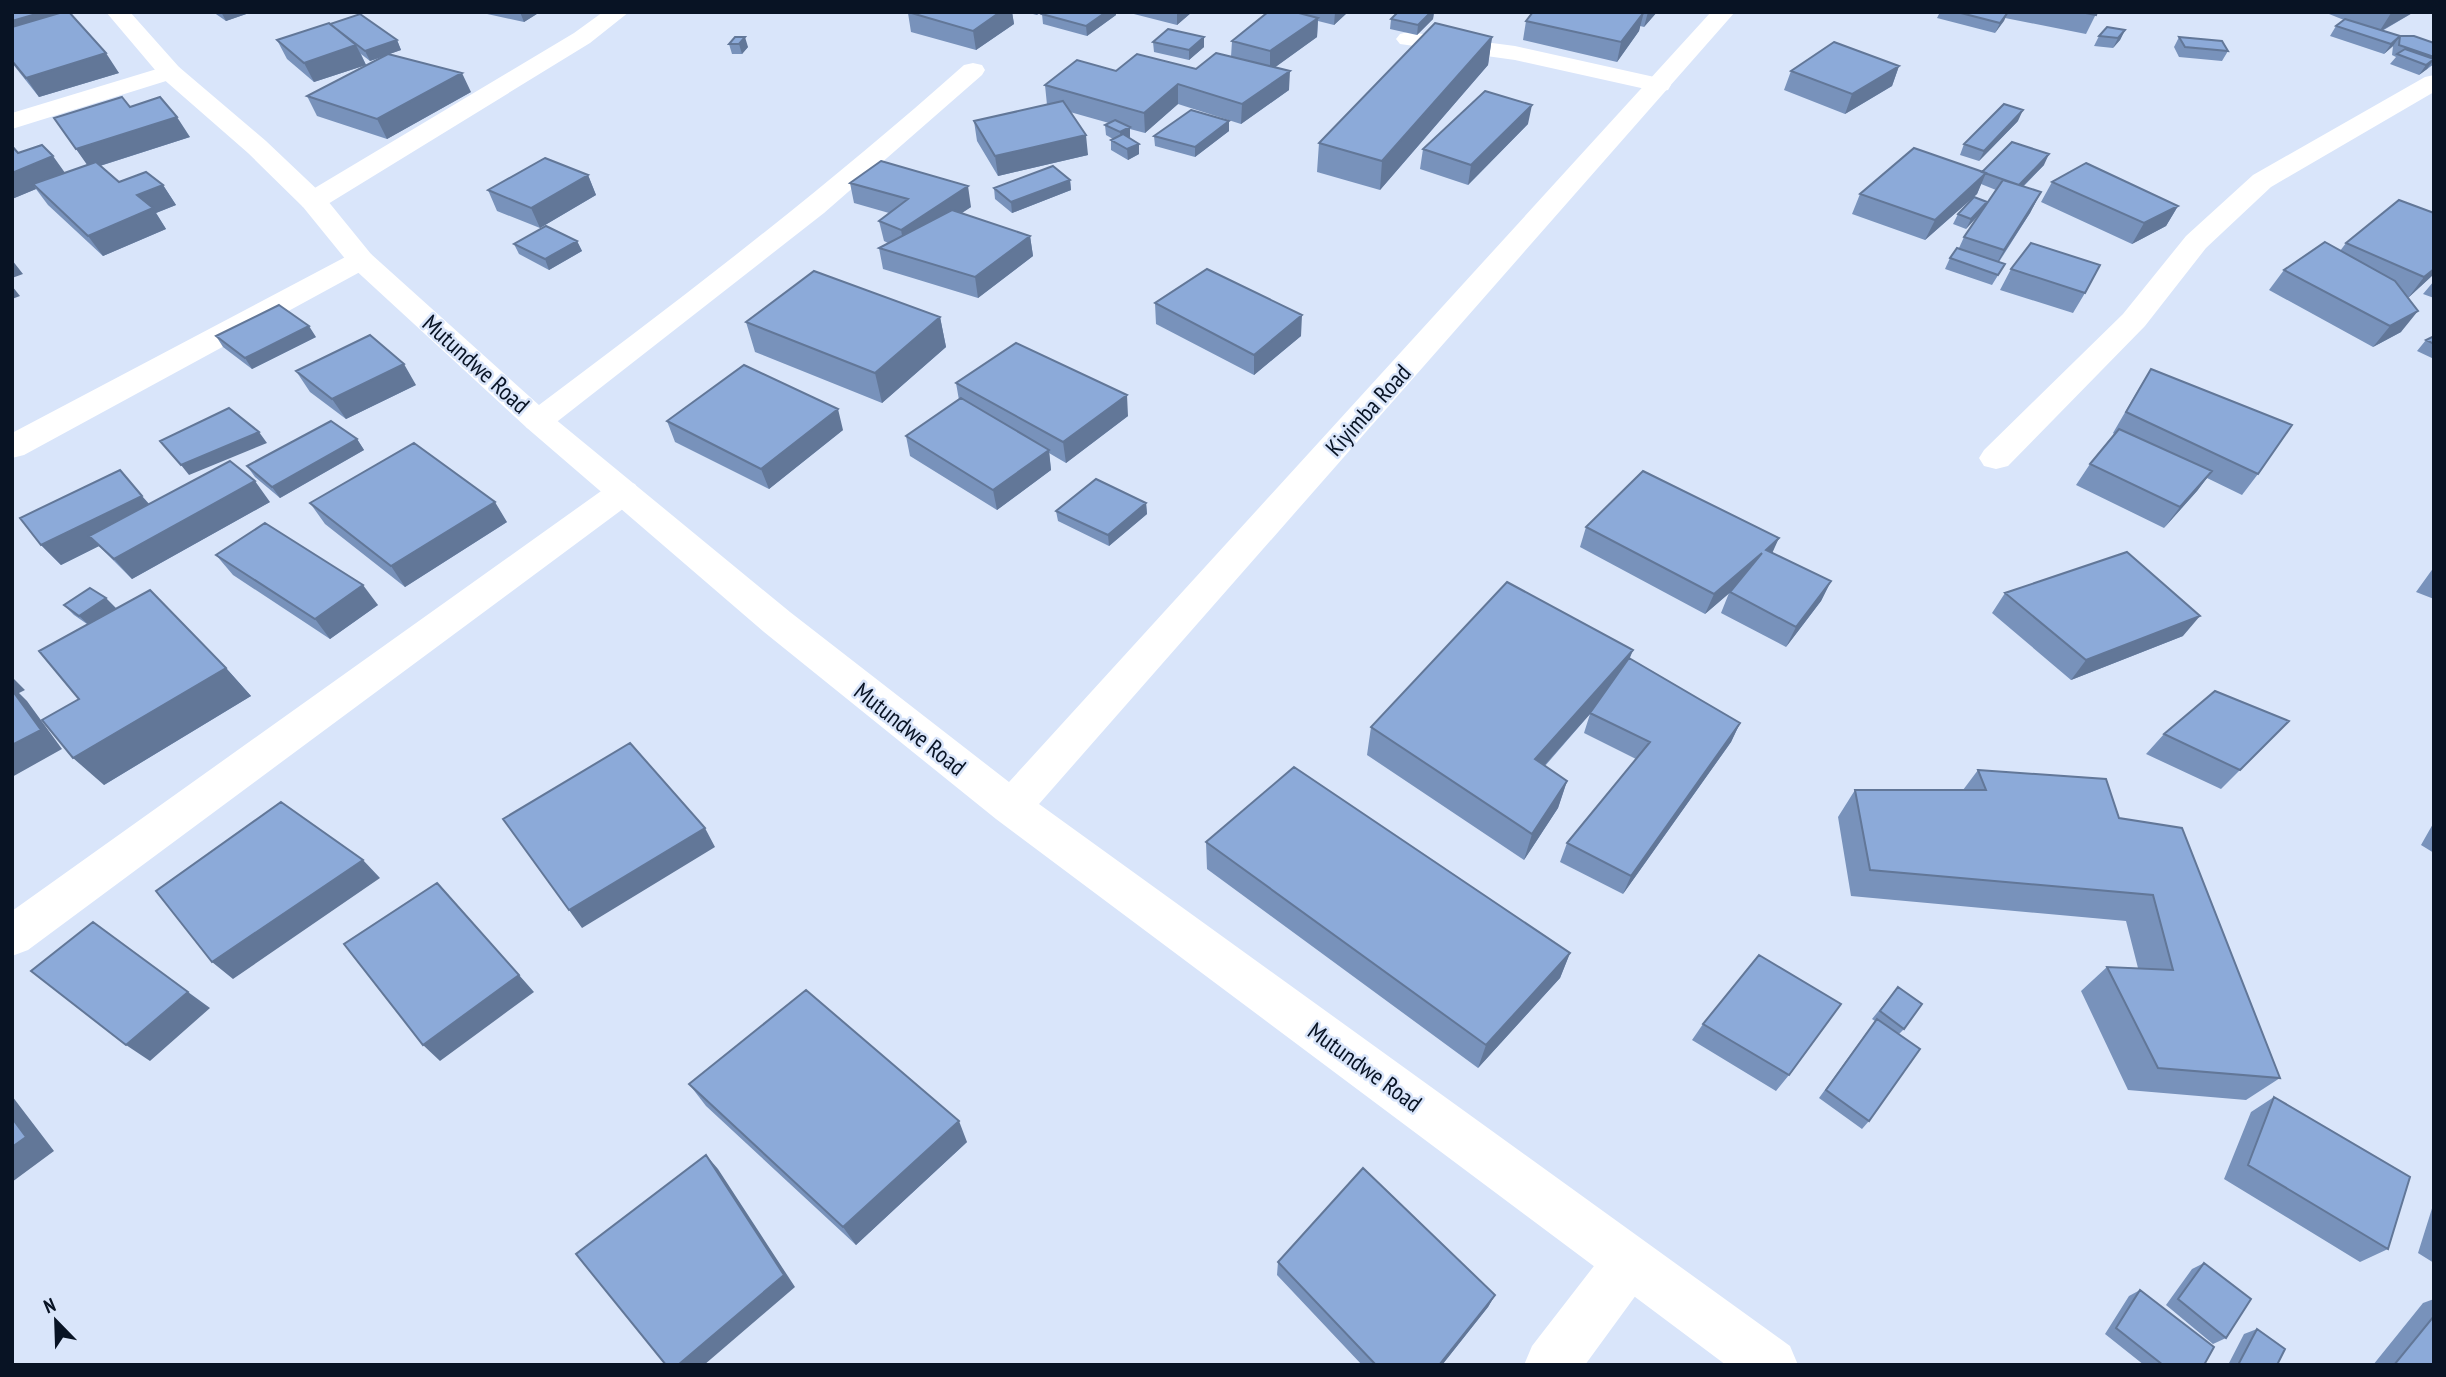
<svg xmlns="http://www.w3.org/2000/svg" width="2446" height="1377" viewBox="0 0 2446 1377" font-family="'PT Sans Narrow',sans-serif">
<rect width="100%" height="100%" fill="#d9e5fa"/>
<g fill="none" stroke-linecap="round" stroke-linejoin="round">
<path fill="#fff" fill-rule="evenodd" d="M603,12h26l-39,31 -267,164 -10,2 -10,-2 -4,-6 4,-6 271,-162z
M1408,32l107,14 153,34 3,5 -3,5 -9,2 -144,-32 -115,-16 -4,-5 4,-5z
M973,63l9,2 3,5 -3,5 -158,138 -275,215 -11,4 -11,-4 -5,-7 5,-7c150,-112 298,-225 437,-349z
M170,65l9,2 3,5 -3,5 -167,52v-16z
M2434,75v17l-163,95 -65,61 -61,78 -137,140 -12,3 -12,-3 -5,-8 5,-8 139,-136 63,-78 67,-61 172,-98z
M361,251l10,3 4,6 -4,6 -347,189 -12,3v-25l339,-179z
M623,480l12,4 5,8 -5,8 -607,450 -16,6v-45l599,-427z
M1629,1236l18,8 8,18 -8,18 -62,85h-61l8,-19 79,-102z"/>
<path fill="#fff" fill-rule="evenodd" d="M106,12h24l49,55 87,74 57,54 48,59 178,160 241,198 219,170 702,-770h24l-696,792 751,542 8,19h-72l-730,-546 -232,-187 -237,-204 -176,-162 -48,-59 -55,-54 -87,-76z"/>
</g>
<path fill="#7892bb" d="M12,12h43l64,61 -80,24 -27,-34z
M213,12h39l-26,9z
M478,12h62l-16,10z
M1012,12l2,12 -38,26 -65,-18 -3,-19z
M1025,12h16l-4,3z
M1045,12h71v3l-29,21 -44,-12 -1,-10z
M1126,12h66l-15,13z
M1268,12h80l-14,13 -16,-4 -1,16 -42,30 14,23 -48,34 -63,-20 -33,29 -15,-4v8l-1,1 10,16 -11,6 -17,-10v-10l2,-1 -7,-4 -1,-10 4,-2 -39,-11 18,43 -90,21 -21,-35 -3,-20 73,-16 -2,-20 71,-14 80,-2 35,-12 1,-16z
M1398,12h36l-1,7 -16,16 -27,-6 1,-10z
M1533,12h124l-13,15 -4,-1 -1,5 -22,31 -94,-22 3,-19z
M1940,12h157l-11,22 -81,-16 -10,15 -58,-15z
M2324,12h90l-32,19 18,5 34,7v21l-15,11 -29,-11 6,-7 -4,-2 1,-9 -9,8 -54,-18 6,-10 8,-6z
M330,24l67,16 4,10 -12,4 82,38 -84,47 -70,-23 -10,-20 78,-40 -15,5 -9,-7 5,11 -52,17 -27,-23 -10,-19z
M2125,30l-5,10 -7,8 -19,-2 5,-10z
M735,37l13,10 -6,7h-10l-3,-10z
M1204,37v10l-15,13 -35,-8 -1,-10z
M1492,37l-4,28 -108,125 -63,-18 2,-29z
M2179,37l49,14 -6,10 -43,-4 -5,-10z
M1899,66l-7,20 -47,28 -61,-24 7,-19z
M130,107l60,30 -90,29 19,16 44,3 13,20 -20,8 10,16 -63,27 -55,-51 -12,-16 -24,10v-53l6,7 47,20 23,-8 -34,-47z
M2018,121l-39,40 -19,-6 4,-11z
M1528,124l-60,61 -48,-16 3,-20z
M1229,131l-34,26 -40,-11 -1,-10z
M2044,165l-21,22 18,5 -11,21 -31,49 6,2 -13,21 -47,-16 5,-11 9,-10 5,-11 15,-22 -13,14 -13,-5 5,-10 25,-5 13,-19 -15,-6 -4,10 -52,46 -73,-26 8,-20 122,-22z
M588,175l8,20 -56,33 -43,-17 -9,-21z
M1070,180l1,10 -59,23 -17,-14 -1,-11z
M2052,182l126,24 -12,20 -34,18 -91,-42z
M850,183l121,24 -10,6 69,23 3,20 -55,42 -95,-29 -4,-21 9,-5 -4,-2 -5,-20 10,-8 -35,-10z
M577,241l5,10 -33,19 -30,-16 -5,-10z
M2346,243l88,31 -26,24 -7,34 -28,15 -104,-57 15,-20 56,-19z
M2011,269l74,24 -12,20 -73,-23z
M2434,281v17l-11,-4z
M1155,303l146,33 -47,39 -98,-51z
M940,317l6,30 -64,56 -127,-51 -9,-30z
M216,336l100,1 -64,32 -29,-22z
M2434,336v23l-17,-8 9,-11z
M2151,369l107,105 -16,21 -35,-17 -10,13 -33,37 -88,-43 14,-21 24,-30 -1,-1 25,-43z
M296,371l120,14 -70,34 -36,-27z
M956,383l172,33 -62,47 -17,-10 2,17 -54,40 -87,-54 -4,-20 53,-36z
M667,421l176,9 -74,59 -94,-47z
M357,439l7,11 -84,48 -25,-21 -8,-11z
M270,502l-138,77 -33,-33 -38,19 -20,-20 108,-41z
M310,503l197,19 -102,65 -80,-63z
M1146,503l1,11 -38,32 -51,-25 -2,-10z
M1586,527l186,26 59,28 -10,20 -35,46 -65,-34 8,-20 -24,21 -125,-67z
M216,555l162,50 -48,34 -97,-64z
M2434,567v32l-18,-7z
M2005,593l178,43 -112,44 -79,-67z
M64,605l52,3 110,60 25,28 -147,89 -25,-86 8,-75 -13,-9z
M1633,650l-4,8 111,65 -9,19 -108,152 -63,-32 7,-19 69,-84 -52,-26 6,-19 -45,52 22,15 -9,27 -34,52 -157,-105 4,-28z
M2289,721l-68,68 -75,-35 18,-20z
M1978,770l141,48 161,260 -34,22 -118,-10 -47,-99 26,-24 31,1 -12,-47 -275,-25 -13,-79 17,-27h108z
M2434,822v31l-13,-8z
M1206,842l364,111 -10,25 -82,90 -271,-199z
M1898,987l6,42 -5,5 -30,87 -7,8 -43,-31 56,-77 -3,-2z
M1703,1024l86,51 -13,16 -84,-51z
M689,1084l278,58 -111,103 -150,-139z
M2274,1097l114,152 -28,13 -136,-83 27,-67z
M2434,1202v61l-16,-10z
M1278,1262l217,33 -7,12 -46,58h-80l-85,-90z
M2204,1263l22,75 -13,6 -47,-39 26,-36z
M2140,1290l64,75h-60l-39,-31 24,-38z
M2434,1299v66h-61l50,-62z
M2257,1329l20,36h-49l16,-31z"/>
<path fill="#627798" d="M43,12h12l11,16 -54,15v-22z
M221,12h31l-26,9z
M520,12h20l-16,10z
M1000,12h12l2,12 -38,26 -3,-19z
M1106,12h10v3l-29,21 -1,-10z
M1177,12h15l-15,13z
M1335,12h13l-14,13z
M1431,12h3l-1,7 -16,16 1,-10z
M1644,12l-5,19 -22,31 4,-20z
M1648,12h9l-13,15z
M2008,12l-4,9 -9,12 5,-10z
M2393,12h21l-35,20 12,-19z
M1318,18l-1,19 -47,34v-20z
M2125,30l-5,10 -7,8 5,-10z
M2400,36l-7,10 -9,8 7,-10z
M745,37l3,10 -6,7 -3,-10z
M1204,37v10l-15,13v-10z
M1492,37l-4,28 -108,125 2,-29z
M397,40l4,10 -31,11 -5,-10z
M356,45l10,20 -52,17 -10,-19z
M106,53l13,20 -80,24 -13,-19z
M2434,59l-7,10 -8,6 7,-10z
M1899,66l-7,20 -47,28 7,-20z
M1290,71l-1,19 -48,34 1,-20z
M462,73l9,19 -84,47 -10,-20z
M1178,84v20l-33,29 -1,-20z
M1532,105l-4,19 -60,61 3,-20z
M2023,110l-5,11 -39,40 5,-10z
M177,117l13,20 -100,32 -14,-20z
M1229,121v10l-34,26v-10z
M1130,127v10l-9,5 -1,-10z
M1086,135l2,20 -90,21 -3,-20z
M1139,144v10l-11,6 -1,-11z
M2049,154l-5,11 -31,31 5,-10z
M53,156l15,21 -35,7 3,5 -24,10v-26z
M1986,173l-9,21 -52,46 10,-20z
M588,175l8,20 -56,33 -9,-20z
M1070,180l1,10 -59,23 -1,-11z
M163,185l13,20 -20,8 10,16 -63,27 -15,-20 49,-41z
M968,186l3,21 -66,44 -4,-21z
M2041,192l-11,21 -37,57 11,-20z
M1987,202l-6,10 -15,17 5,-10z
M2178,206l-12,20 -34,18 12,-21z
M1030,236l3,20 -55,42 -3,-21z
M577,241l5,10 -33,19 -4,-11z
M12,260l11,14 -11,4z
M2434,269v5l-26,24 16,-21z
M12,286l8,10 -8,3z
M2418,311l-17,21 -28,15 17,-21z
M1302,315l-1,21 -47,39v-20z
M940,317l6,30 -64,56 -7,-30z
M309,326l7,11 -64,32 -7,-11z
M404,364l12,21 -70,34 -14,-20z
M1127,395l1,21 -62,47 -3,-21z
M838,409l5,21 -74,59 -8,-20z
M259,432l8,11 -78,32 -8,-10z
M357,439l7,11 -84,48 -8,-11z
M1049,450l2,20 -54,40 -4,-20z
M2212,471l-15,20 -33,37 16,-21z
M255,481l15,21 -138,77 -18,-20z
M142,496l18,20 -71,20 10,10 -38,19 -20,-20z
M495,502l12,20 -102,65 -14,-21z
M1146,503l1,11 -38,32 -1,-11z
M1779,538l-9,20 -4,-8z
M1762,553l-9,20 -48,41 9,-20z
M1831,581l-10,20 -35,46 10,-20z
M363,585l15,20 -48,34 -15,-20z
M106,598l10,10 -26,18 -11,-10z
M2200,616l-17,20 -112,44 15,-20z
M1633,650l-11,28 -96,108 9,-27z
M226,668l25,28 -147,89 -31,-27z
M12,677l13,13 -6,3 8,8 35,48 -50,28z
M1740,723l-9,19 -108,152 8,-18z
M1567,781l-9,27 -34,52 8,-26z
M705,828l10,19 -133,81 -13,-18z
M363,860l17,18 -147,101 -21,-17z
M1570,953l-10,25 -82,90 8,-23z
M519,975l15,17 -94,69 -17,-16z
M188,992l22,16 -60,53 -24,-16z
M12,1096l42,55 -42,31z
M959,1121l8,21 -111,103 -13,-18z
M706,1155l12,14 77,118 -91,78h-26z
M1495,1295l-7,12 -46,58h-3z"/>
<path fill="#8caad9" stroke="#627798" stroke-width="2" d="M12,12h31l-31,9z
M63,12h6l37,41 -80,25 -14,-17v-34z
M908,12h92l-27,19z
M1045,12h61l-20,14 -44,-12z
M1268,12h27l23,6 -48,33 -38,-10z
M1398,12h33l-13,13 -27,-6z
M1533,12h111l-23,30 -95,-21z
M1957,12h51l-8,11z
M2081,12h16l-1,3z
M360,14l37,26 -32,11 -35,-27z
M2345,19l55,17 -9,8 -55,-18z
M329,23l27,22 -52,18 -27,-23z
M1435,23l57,14 -110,124 -63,-18z
M2107,27l18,3 -7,8 -19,-2z
M1168,29l36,8 -15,13 -36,-8z
M2400,36h14l20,7v14l-35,-12z
M735,37h10l-6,7h-10z
M2179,37l43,4 6,10 -43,-4z
M1834,42l65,24 -47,28 -61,-23z
M2405,49l29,10 -8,6 -29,-11z
M1216,53l74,18 -48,33 -64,-20 -34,29 -99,-28 32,-25 39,11 21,-17 59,15z
M388,54l74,19 -85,46 -70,-23z
M1485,91l47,14 -61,60 -48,-16z
M122,97l8,10 30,-10 17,20 -101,32 -22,-31z
M1063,101l23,34 -91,21 -21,-35z
M2004,104l19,6 -39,41 -20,-7z
M1191,110l38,11 -34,26 -41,-11z
M1115,120l15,7 -10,5 -15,-7z
M1123,134l16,10 -12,5 -16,-9z
M2012,142l37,12 -30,31 -37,-13z
M42,145l11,11 -41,17v-27l6,7z
M1914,148l72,25 -51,47 -75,-26z
M545,158l43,17 -57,33 -43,-18z
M881,161l87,25 -67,44 -22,-9 29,-22 -58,-16z
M96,162l23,20 27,-10 17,13 -26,10 16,13 -65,28 -55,-52z
M2086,163l92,43 -34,17 -92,-41z
M1053,166l17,14 -59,22 -17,-14z
M2003,180l38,12 -37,58 -40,-13z
M1974,197l13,5 -16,17 -13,-5z
M2399,200l35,13v56l-10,8 -78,-34z
M952,210l78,26 -55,41 -96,-29z
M546,226l31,15 -32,18 -31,-15z
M2325,242l70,39 23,30 -28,15 -106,-56z
M2031,243l69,22 -15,28 -74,-24z
M1957,248l48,16 -7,11 -48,-17z
M1207,269l95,46 -48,40 -99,-52z
M814,271l126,46 -65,56 -129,-51z
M279,305l30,21 -64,32 -29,-22z
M370,335l34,29 -72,35 -36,-28z
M2434,336v8l-8,-4z
M1016,343l111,52 -64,47 -107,-59z
M744,365l94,44 -77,60 -94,-48z
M2151,369l141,56 -34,49 -132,-62z
M961,398l88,52 -56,40 -87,-54z
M229,408l30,24 -78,33 -21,-24z
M331,421l26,18 -85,48 -25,-21z
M2119,429l93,42 -32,36 -90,-43z
M414,443l81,59 -104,64 -81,-63z
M230,461l25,20 -141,78 -25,-23z
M120,470l22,26 -101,49 -21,-27z
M1643,471l136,67 -13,12 65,31 -35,46 -66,-35 32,-39 -48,41 -128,-67z
M1096,479l50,24 -38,32 -52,-24z
M265,523l98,62 -48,34 -99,-64z
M2127,552l73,64 -114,44 -81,-67z
M1507,582l126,68 -98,109 32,22 -35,53 -161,-107z
M90,588l16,10 -27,18 -15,-11z
M150,590l76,78 -153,90 -31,-38 37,-21 -40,-48z
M1629,658l111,65 -109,153 -64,-33 83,-101 -60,-29z
M12,690l29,40 -29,15z
M2215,691l74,30 -49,49 -76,-36z
M630,743l75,85 -136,82 -66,-91z
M1294,767l276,186 -84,92 -280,-203z
M1978,770l128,9 13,39 63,10 98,250 -122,-10 -51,-101 66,3 -20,-75 -283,-25 -15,-80h131z
M281,802l82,58 -151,102 -56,-71z
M437,883l82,92 -96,70 -79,-101z
M93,922l95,70 -62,53 -95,-74z
M1759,955l82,49 -52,71 -86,-51z
M1898,987l24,17 -18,25 -24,-18z
M806,990l153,131 -116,106 -154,-143z
M1877,1019l43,30 -51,72 -43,-31z
M2274,1097l136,80 -22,72 -140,-84z
M12,1118l14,19 -14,10z
M706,1155l78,120 -106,90h-12l-90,-111z
M1363,1168l132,127 -56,70h-63l-98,-103z
M2204,1263l47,36 -25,39 -48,-39z
M2140,1290l74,57 -10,18h-41l-47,-37z
M2434,1316v49h-40z
M2257,1329l28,20 -8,16h-39z"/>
<g text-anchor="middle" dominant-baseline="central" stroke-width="5" stroke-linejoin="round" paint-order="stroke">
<g font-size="24" fill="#081324" stroke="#d9e5fa">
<text transform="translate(476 364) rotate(42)">Mutundwe Road</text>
<text transform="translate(1368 410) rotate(-48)">Kiyimba Road</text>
<text transform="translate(910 729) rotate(38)">Mutundwe Road</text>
<text transform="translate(1365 1067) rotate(36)">Mutundwe Road</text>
</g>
</g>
<rect width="2446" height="1377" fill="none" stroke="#081324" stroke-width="28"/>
<g transform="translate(56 1321) rotate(337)" stroke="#d9e5fa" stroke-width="5" paint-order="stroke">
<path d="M0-5L12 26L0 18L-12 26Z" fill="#081324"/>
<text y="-10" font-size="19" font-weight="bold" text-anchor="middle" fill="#081324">N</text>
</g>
</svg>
